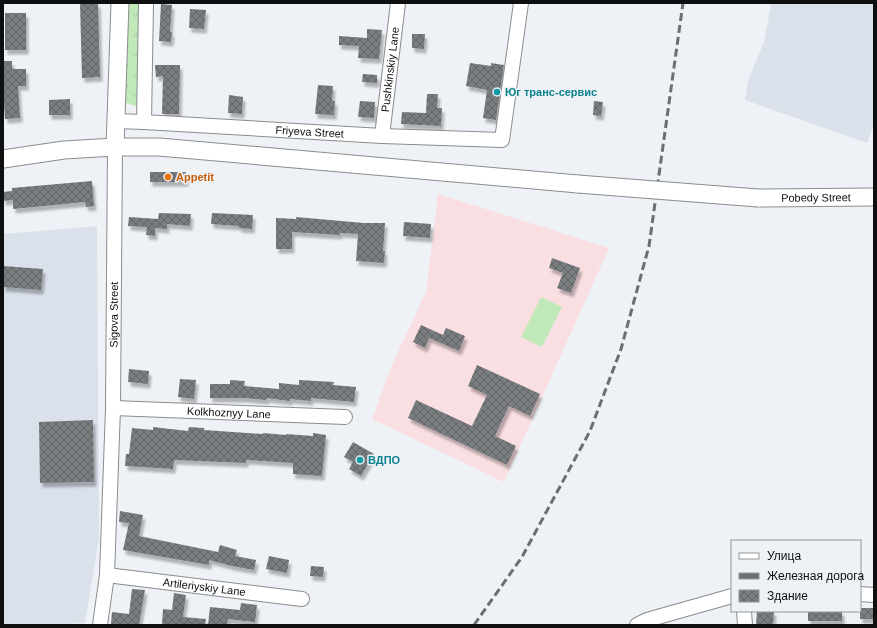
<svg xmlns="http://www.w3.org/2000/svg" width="877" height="628" viewBox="0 0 877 628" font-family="Arial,sans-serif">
<defs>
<pattern id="grass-tufts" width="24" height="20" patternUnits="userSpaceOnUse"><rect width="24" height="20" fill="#c1e8b9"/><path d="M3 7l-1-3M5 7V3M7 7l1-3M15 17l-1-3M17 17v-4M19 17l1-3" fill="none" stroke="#a5c69e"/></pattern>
<pattern id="building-cross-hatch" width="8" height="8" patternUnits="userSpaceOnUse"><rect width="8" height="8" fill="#7a7d80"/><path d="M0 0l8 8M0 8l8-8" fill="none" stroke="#626567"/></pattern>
<filter id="shadow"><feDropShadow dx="2.5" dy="4.5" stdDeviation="1" flood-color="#0004"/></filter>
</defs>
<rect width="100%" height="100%" fill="#eef1f5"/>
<path fill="#dae1eb" d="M769,3h105v122l-7,18 -122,-43 3,-19 16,-39 7,-37z
M97,226l2,312 -14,85 -36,2h-46v-391z"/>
<path fill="#fadfe2" d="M438,194l171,54 -105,234 -132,-63 20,-54 34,-73z"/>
<path fill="url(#grass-tufts)" d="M123,3h20l-1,105 -19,-6z"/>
<path fill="#c1e8b9" d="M541,297l21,10 -20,40 -21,-10z"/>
<path fill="url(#building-cross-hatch)" filter="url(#shadow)" d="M80,3h18l2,74 -18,1z
M161,4l11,1 -2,27h2l-1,10 -12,-1z
M190,9l16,1 -2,19 -15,-1z
M5,13h21v37h-21z
M367,29l15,1 -3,29 -21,-1 1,-12 -20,-1v-9l28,2z
M412,34h13l-1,15 -12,-1z
M3,61h9v8h14v17h-8l2,32 -15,1 -2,-30z
M470,63l21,3v-3l13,2 -8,55 -13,-2 4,-28 -21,-4z
M155,65h25l-1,49h-17l1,-38 -7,1z
M363,74l14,1v8l-15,-1z
M318,85l15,1 -1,15h3l-1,14 -19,-1z
M427,94h11l-1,14h5l-1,18 -40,-2 1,-12 24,1z
M229,95l14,2 -1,17 -14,-1z
M70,99v16h-21v-15z
M360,101l15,1 -1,16 -16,-1z
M594,101l9,1 -2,14 -8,-1z
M150,172h36v10h-36z
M92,181l2,25 -8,1 -1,-5 -72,7v-9l-10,1v-9l9,-1v-3z
M159,213l32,1 -1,12 -23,-2v5l-12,-1v8l-9,-1 1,-8 -19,-1 1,-9 29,2z
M212,213l41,2 -1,14 -13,-1v-2l-28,-2z
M296,217l68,6h21l-2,28h2l-1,12 -28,-2 2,-27 -18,-1v2l-48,-3v17h-16v-31l20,1z
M404,222l27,2 -1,14 -27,-2z
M552,258l28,10 -9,25 -14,-5 6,-15 -14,-5z
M3,266l40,3 -2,21 -38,-3z
M421,325l22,10 3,-7 19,8 -6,15 -30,-13 -4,10 -12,-6z
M477,365l63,29 -10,22 -21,-10 -14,30 21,10 -9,19 -99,-47 8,-18 56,26 15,-31 -19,-9z
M129,369l20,2 -1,13 -20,-2z
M180,379l16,1 -2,19 -16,-2z
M230,380l15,1 -1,5 35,3v-6l20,2v-5l35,2 -1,3 23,2 -2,15 -43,-4v3l-21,-2v2l-23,-3 -1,2 -22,-2h-34v-14h20z
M93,420l1,62 -54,1 -1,-61z
M153,427l35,4 1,-4 15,1v2l59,4v-1l23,2v-1l27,2v-3l13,2 -4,41 -29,-2v-11l-47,-3v3l-72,-3 -1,9 -48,-3 1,-12h3l3,-26 21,2z
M353,442l21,12 -13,22 -12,-7 4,-7 -9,-5z
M120,511l23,4 -4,21 79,16 2,-7 17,5 -2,6 21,4 -2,10 -22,-4 -23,-6v5l-86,-15 6,-27 -10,-1z
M269,556l20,4 -2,13 -21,-4z
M311,566l13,1 -1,10 -13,-1z
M132,589l13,1 -6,35 -28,-1 1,-12 17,2z
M174,593l12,2 -3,22 23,2 -1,6h-43l1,-16 9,1z
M241,603l16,2 -2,17 -27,-3 -1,6h-19l2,-18 30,3z
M860,608h14v11h-14z
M757,611h17l-1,14h-17z
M808,611h34v10h-34z"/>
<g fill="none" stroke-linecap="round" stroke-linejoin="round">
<defs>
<g id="minor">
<path id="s1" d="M116,121l28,1 238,14 120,4 19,-137"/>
<path d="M144,122l2,-119"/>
<path id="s2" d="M382,136l16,-133"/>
<path id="s3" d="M113,408l232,9"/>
<path id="s4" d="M107,575l195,24"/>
<path d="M860,594l14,1"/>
<path d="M744,611l1,14"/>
<path id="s5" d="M100,625l7,-50 6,-167 2,-261"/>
<path d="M637,625l10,-5 85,-24"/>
</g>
<g id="major">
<path d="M115,147l5,-144"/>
<path d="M3,159l61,-9 51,-3h44l419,37"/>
<path id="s6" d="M758,198l116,-1"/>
</g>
</defs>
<use href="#minor" stroke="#8a8c90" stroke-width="16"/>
<use href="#major" stroke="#8a8c90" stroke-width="19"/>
<use href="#minor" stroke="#fff" stroke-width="14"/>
<use href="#major" stroke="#fff" stroke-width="17"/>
<path stroke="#6c6e70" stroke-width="3" stroke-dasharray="8 4" stroke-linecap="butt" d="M474,625l48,-68 68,-126 31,-82 28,-103 34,-243"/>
<defs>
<path id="major-bridge" d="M578,184l180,14"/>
</defs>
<use href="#major-bridge" stroke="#8a8c90" stroke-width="19" stroke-linecap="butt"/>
<use href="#major-bridge" stroke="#fff" stroke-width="17"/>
</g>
<g fill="#0f9aa8" stroke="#eef1f5" stroke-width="1.5">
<circle cx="497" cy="92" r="4"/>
<circle cx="360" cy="460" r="4"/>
</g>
<circle fill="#e8710a" stroke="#eef1f5" stroke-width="1.5" cx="168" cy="177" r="4"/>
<g text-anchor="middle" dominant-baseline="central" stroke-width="3" stroke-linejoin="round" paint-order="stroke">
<g font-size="11" fill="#0e0f10" stroke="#eef1f5">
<text stroke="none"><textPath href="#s2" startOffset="67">Pushkinskiy Lane</textPath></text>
<text stroke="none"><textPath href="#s1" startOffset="194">Friyeva Street</textPath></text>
<text stroke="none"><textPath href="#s6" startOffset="58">Pobedy Street</textPath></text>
<text stroke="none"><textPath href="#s5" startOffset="311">Sigova Street</textPath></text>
<text stroke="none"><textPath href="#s3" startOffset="116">Kolkhoznyy Lane</textPath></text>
<text stroke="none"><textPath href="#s4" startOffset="98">Artileriyskiy Lane</textPath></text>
</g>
<g font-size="11" font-weight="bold" fill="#0d838f" stroke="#eef1f5" text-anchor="start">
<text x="505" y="92">Юг транс-сервис</text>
<text x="368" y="460">ВДПО</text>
</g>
<g font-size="11" font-weight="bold" fill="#c56008" stroke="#eef1f5" text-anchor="start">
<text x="176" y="177">Appetit</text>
</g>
</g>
<rect width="877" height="628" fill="none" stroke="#0e0f10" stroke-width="8"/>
<rect x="731" y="540" width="130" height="72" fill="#eef1f5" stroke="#949799"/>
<rect x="739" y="553" width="20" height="6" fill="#ffffff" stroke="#949799"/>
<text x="767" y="560" font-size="12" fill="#0e0f10">Улица</text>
<rect x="739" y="573" width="20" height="6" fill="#6c6e70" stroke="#949799"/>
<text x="767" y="580" font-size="12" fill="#0e0f10">Железная дорога</text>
<rect x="739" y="590" width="20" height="12" fill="url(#building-cross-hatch)" stroke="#949799"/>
<text x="767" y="600" font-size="12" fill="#0e0f10">Здание</text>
</svg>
